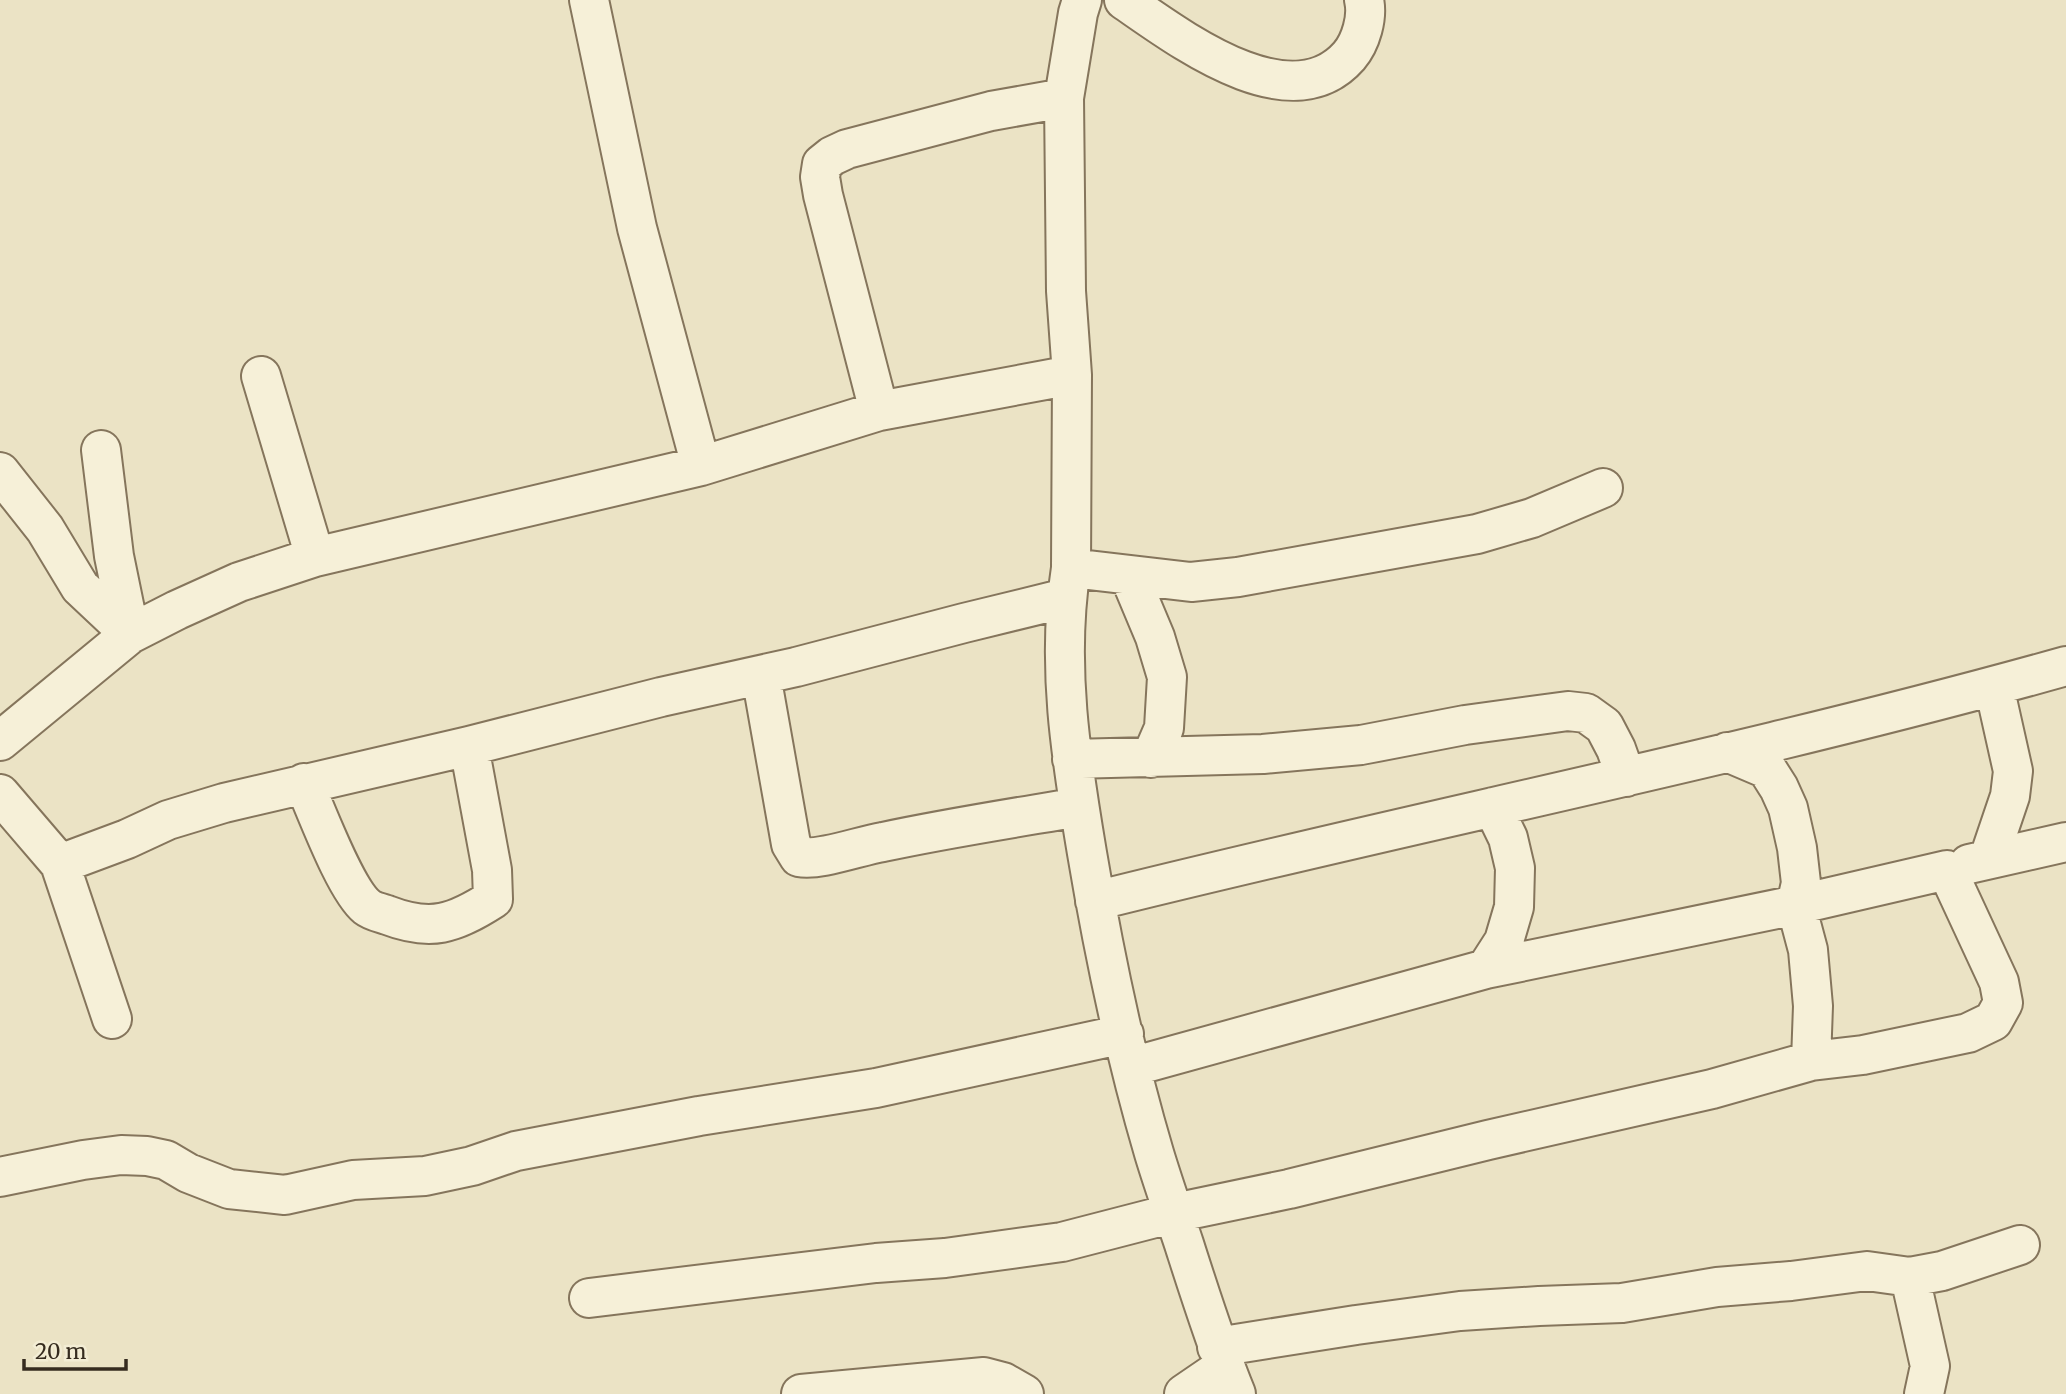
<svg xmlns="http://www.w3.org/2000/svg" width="2066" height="1394" viewBox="0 0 2066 1394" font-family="Merriweather,serif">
<rect width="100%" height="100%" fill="#ebe3c5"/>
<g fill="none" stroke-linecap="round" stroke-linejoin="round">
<defs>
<path id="minor" d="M589,0l48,228 64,238
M1082,0l-4,13 -14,85 2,193 6,84 -1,193c-15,96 0,190 16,285 17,101 38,202 67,300 9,30 20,61 30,91 16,50 32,101 52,150
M1124,0c54,37 166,123 225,56 12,-14 19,-39 15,-56
M261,376l54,181
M879,411l-56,-216 -3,-18 2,-13 10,-8 15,-7 144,-38 73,-13
M101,450l13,106 16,78
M0,472l45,57 35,58 50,47
M1071,568l120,14 47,-5 239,-43 55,-16 71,-30
M1129,575l26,62 12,40 -3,51 -13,30
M761,675l30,169 8,13c21,4 60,-11 84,-15 65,-14 131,-24 196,-35
M0,741l130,-107 47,-24 62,-28 76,-25 386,-91 178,-55 193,-36
M1727,752l40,17 12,19 9,20 9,40 4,35 -5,22 12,45 5,56 -2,55
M1072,759l191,-5 98,-9 104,-20 103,-14 18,2 18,13 12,23 10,28
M304,783c13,29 41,106 63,124 5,4 14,6 20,8 44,17 67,9 106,-16l-1,-29 -23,-124
M0,794l60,70 67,-25 41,-19 56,-17 245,-57 192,-49 135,-30 168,-44 102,-25
M1989,858l21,-62 3,-25 -19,-85
M60,864l52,155
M1969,864l97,-22
M1095,901c323,-81 650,-145 971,-235
M1486,969l18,-28 10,-34 1,-39 -7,-30 -15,-31
M0,1177l83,-17 38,-5 26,1 19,4 22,13 41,16 56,6 68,-15 72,-4 47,-10 44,-15 183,-35 177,-28 248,-54
M1910,1277l20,89 -6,28
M589,1298l287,-35 69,-5 117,-16 112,-29 115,-24 199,-49 224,-51 99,-28 52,-6 105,-22 25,-12 10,-18 -4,-21 -52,-112 -151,35 -310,64 -355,98
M1217,1347l139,-22 104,-14 79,-5 83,-3 95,-16 74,-6 76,-10 43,6 32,-6 78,-26
M801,1394l183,-17 19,5 21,12
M1184,1394l41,-28"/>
</defs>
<use href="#minor" stroke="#85755c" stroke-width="42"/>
<use href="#minor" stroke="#f6f0d8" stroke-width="38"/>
</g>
<path d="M24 1359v10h102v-10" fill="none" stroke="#362c1f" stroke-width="3.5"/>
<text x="35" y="1359" font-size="21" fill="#362c1f" stroke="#f3edd4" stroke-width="5" paint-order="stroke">20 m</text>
</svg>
